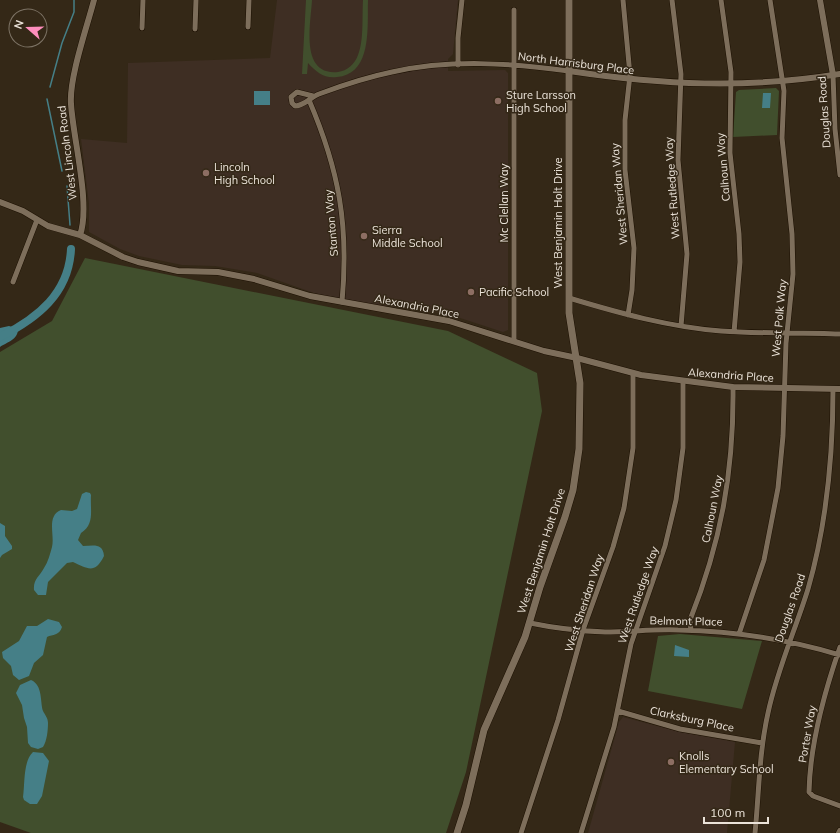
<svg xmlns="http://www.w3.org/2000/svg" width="840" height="833" viewBox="0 0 840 833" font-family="Mulish,sans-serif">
<rect width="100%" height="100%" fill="#342817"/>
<path fill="#3e2e23" d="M277,0h181l-5,54 -5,5v12l57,-1 3,3v257l-5,2 -55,-18 -117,-15 -74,-26 -42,-7 -33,-1 -43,-9 -19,-7 -31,-17v-28l-8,-65 46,4 1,-80 142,-5z
M623,717l57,15 55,10 -8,91h-139l31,-111z"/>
<path fill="#414f2d" d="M306,0h6c-1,22 -13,76 26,72 9,-1 17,-8 20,-17 6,-14 4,-39 5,-55h5c-1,25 5,74 -31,77 -12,2 -21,-5 -29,-14l-1,11h-5z
M776,88l3,3 -2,44 -44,2 3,-45 3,-2z
M85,258l363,73 89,42 5,38 -76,361 -20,61h-415l-31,-11v-470l52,-31z
M680,634l82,7 -20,68 -94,-18 10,-55z"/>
<path fill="#457f87" d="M254,91h16v14h-16z
M763,93h8l-1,15h-8z
M9,326l9,3c0,11 -11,13 -18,18v-19z
M86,492l4,1 1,2c-1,16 4,29 -10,38l-3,7 5,6c9,0 20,-4 21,10 -9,18 -16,13 -31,6l-6,1 -19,19 -2,13h-8l-4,-5c-1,-11 6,-14 10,-22 4,-6 6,-14 8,-21 3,-12 -6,-31 9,-37l11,1 5,-2 5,-15z
M0,523l5,3v10l7,10v3l-10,6 -2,3z
M48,619l11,3 3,5c-3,9 -9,7 -15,10l-4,18 -9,8 -5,13 -10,4 -6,-5 -2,-9 -8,-8 -1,-6 17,-11 8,-15h10z
M675,645l14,5v7l-15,-1z
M31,680c12,5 9,22 12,31 2,4 5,7 5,12 0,7 -1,18 -5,24l-5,2 -7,-2 -3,-4 -1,-16 -3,-9 -2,-13 -6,-12 4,-8z
M33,752l10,1 6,8 -7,35 -5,8h-7l-6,-4 -1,-3c2,-13 0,-36 10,-45z"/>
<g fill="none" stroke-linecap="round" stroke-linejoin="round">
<path stroke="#457f87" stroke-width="1.5" d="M50,87l12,-44 12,-31v-12
M47,99l15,72
M67,186l3,39"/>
<path stroke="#457f87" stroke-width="8" d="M0,337c38,-19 69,-44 71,-88"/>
<defs>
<path id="minor" d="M623,0l7,75 -5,45v50l9,78 -2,42 -4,25
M672,0l9,74 -3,86 9,94 -6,72
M721,0l10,72 -1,81 9,81 1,28 -6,70
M514,10v331
M248,27l1,-27
M142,28l1,-28
M195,29l1,-29
M458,65v-27l4,-38
M833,75l2,54 5,46
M313,96l-16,-4 -6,5 1,6 3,3c9,0 16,-9 24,-12 24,-9 49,-17 73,-22 58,-13 119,-9 177,-1
M309,100c30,70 40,125 33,202
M13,282l24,-62
M569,298c50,15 100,29 152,33 40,3 79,1 119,3
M530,623c24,5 50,8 75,9 24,0 49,-3 73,-2 55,1 109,9 162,25
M691,630l-1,-10c31,-78 44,-149 43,-233
M739,634l25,-74 14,-72 5,-52 3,-93 7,-69 -1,-40 -10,-96 2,-47 -14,-91
M840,647c-16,46 -30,96 -31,145l4,4 27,10
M618,711l62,18 82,14
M521,833l37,-113 25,-90 30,-83 11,-39 9,-60v-75
M581,833l33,-106 17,-83 34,-98 11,-46 7,-52v-66
M755,833c4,-40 4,-80 13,-120 9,-43 27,-82 40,-124 19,-66 25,-132 25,-200"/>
<path id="tertiary" d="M820,0l13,75
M569,71c94,14 177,18 271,3
M0,202l23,9 25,15 32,9 43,22 15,5 40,9 40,1 36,7 56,17 139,25 95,30 33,7 64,17 92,12 107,2
M80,235c11,-30 -7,-97 -9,-131 -2,-26 16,-77 23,-104
M839,833l1,-2"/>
<path id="secondary" d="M457,833l9,-28 18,-75 41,-93 15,-50 25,-70 8,-27 6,-41 1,-66 -11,-70v-313"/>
</defs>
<use href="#minor" stroke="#1c1002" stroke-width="6"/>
<use href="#tertiary" stroke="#1c1002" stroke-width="7"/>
<use href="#secondary" stroke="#1c1002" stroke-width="8"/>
<use href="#minor" stroke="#7d6e5b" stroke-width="5"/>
<use href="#tertiary" stroke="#7d6e5b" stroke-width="6"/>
<use href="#secondary" stroke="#7d6e5b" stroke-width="7"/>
</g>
<g fill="#8d6e63" stroke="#342817" stroke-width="1.5">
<circle cx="498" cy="101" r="4"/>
<circle cx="206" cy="173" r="4"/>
<circle cx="364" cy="236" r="4"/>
<circle cx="471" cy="292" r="4"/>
<circle cx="671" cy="762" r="4"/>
</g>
<g text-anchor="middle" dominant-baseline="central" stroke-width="3" stroke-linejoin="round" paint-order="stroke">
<g font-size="11" fill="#ebe3d9" stroke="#342817">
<text transform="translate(576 63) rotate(7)">North Harrisburg Place</text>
<text transform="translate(824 112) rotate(-94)">Douglas Road</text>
<text transform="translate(67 153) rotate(-97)">West Lincoln Road</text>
<text transform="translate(723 167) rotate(-95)">Calhoun Way</text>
<text transform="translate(672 188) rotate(-94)">West Rutledge Way</text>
<text transform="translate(619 194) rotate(-95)">West Sheridan Way</text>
<text transform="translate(504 203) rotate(-90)">Mc Clellan Way</text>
<text transform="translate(331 223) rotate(-95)">Stanton Way</text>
<text transform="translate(558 223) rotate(-90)">West Benjamin Holt Drive</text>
<text transform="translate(417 306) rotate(11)">Alexandria Place</text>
<text transform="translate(779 318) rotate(-85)">West Polk Way</text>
<text transform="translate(731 375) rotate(4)">Alexandria Place</text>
<text transform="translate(712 509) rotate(-79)">Calhoun Way</text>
<text transform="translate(541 551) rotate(-72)">West Benjamin Holt Drive</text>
<text transform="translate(638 595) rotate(-71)">West Rutledge Way</text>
<text transform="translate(584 603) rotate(-72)">West Sheridan Way</text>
<text transform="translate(790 608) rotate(-71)">Douglas Road</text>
<text transform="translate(686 621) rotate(1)">Belmont Place</text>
<text transform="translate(692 719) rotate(12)">Clarksburg Place</text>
<text transform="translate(807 734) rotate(-80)">Porter Way</text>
</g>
<g font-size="11" fill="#ebe3d9" stroke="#342817" text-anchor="start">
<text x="506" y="95">Sture Larsson<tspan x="506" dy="13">High School</tspan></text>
<text x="214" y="167">Lincoln<tspan x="214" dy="13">High School</tspan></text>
<text x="372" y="230">Sierra<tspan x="372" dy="13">Middle School</tspan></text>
<text x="479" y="292">Pacific School</text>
<text x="679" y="756">Knolls<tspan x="679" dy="13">Elementary School</tspan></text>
</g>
</g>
<g transform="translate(28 28) rotate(290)"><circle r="19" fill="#342817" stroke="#7d7365"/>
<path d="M0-3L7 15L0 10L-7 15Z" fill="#fe8ebd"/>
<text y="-6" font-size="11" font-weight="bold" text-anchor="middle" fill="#ebe3d9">N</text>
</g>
<path d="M704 817v6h64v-6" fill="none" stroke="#ebe3d9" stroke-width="2"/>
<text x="710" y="817" font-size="12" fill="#ebe3d9" stroke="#342817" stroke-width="3" paint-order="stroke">100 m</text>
</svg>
